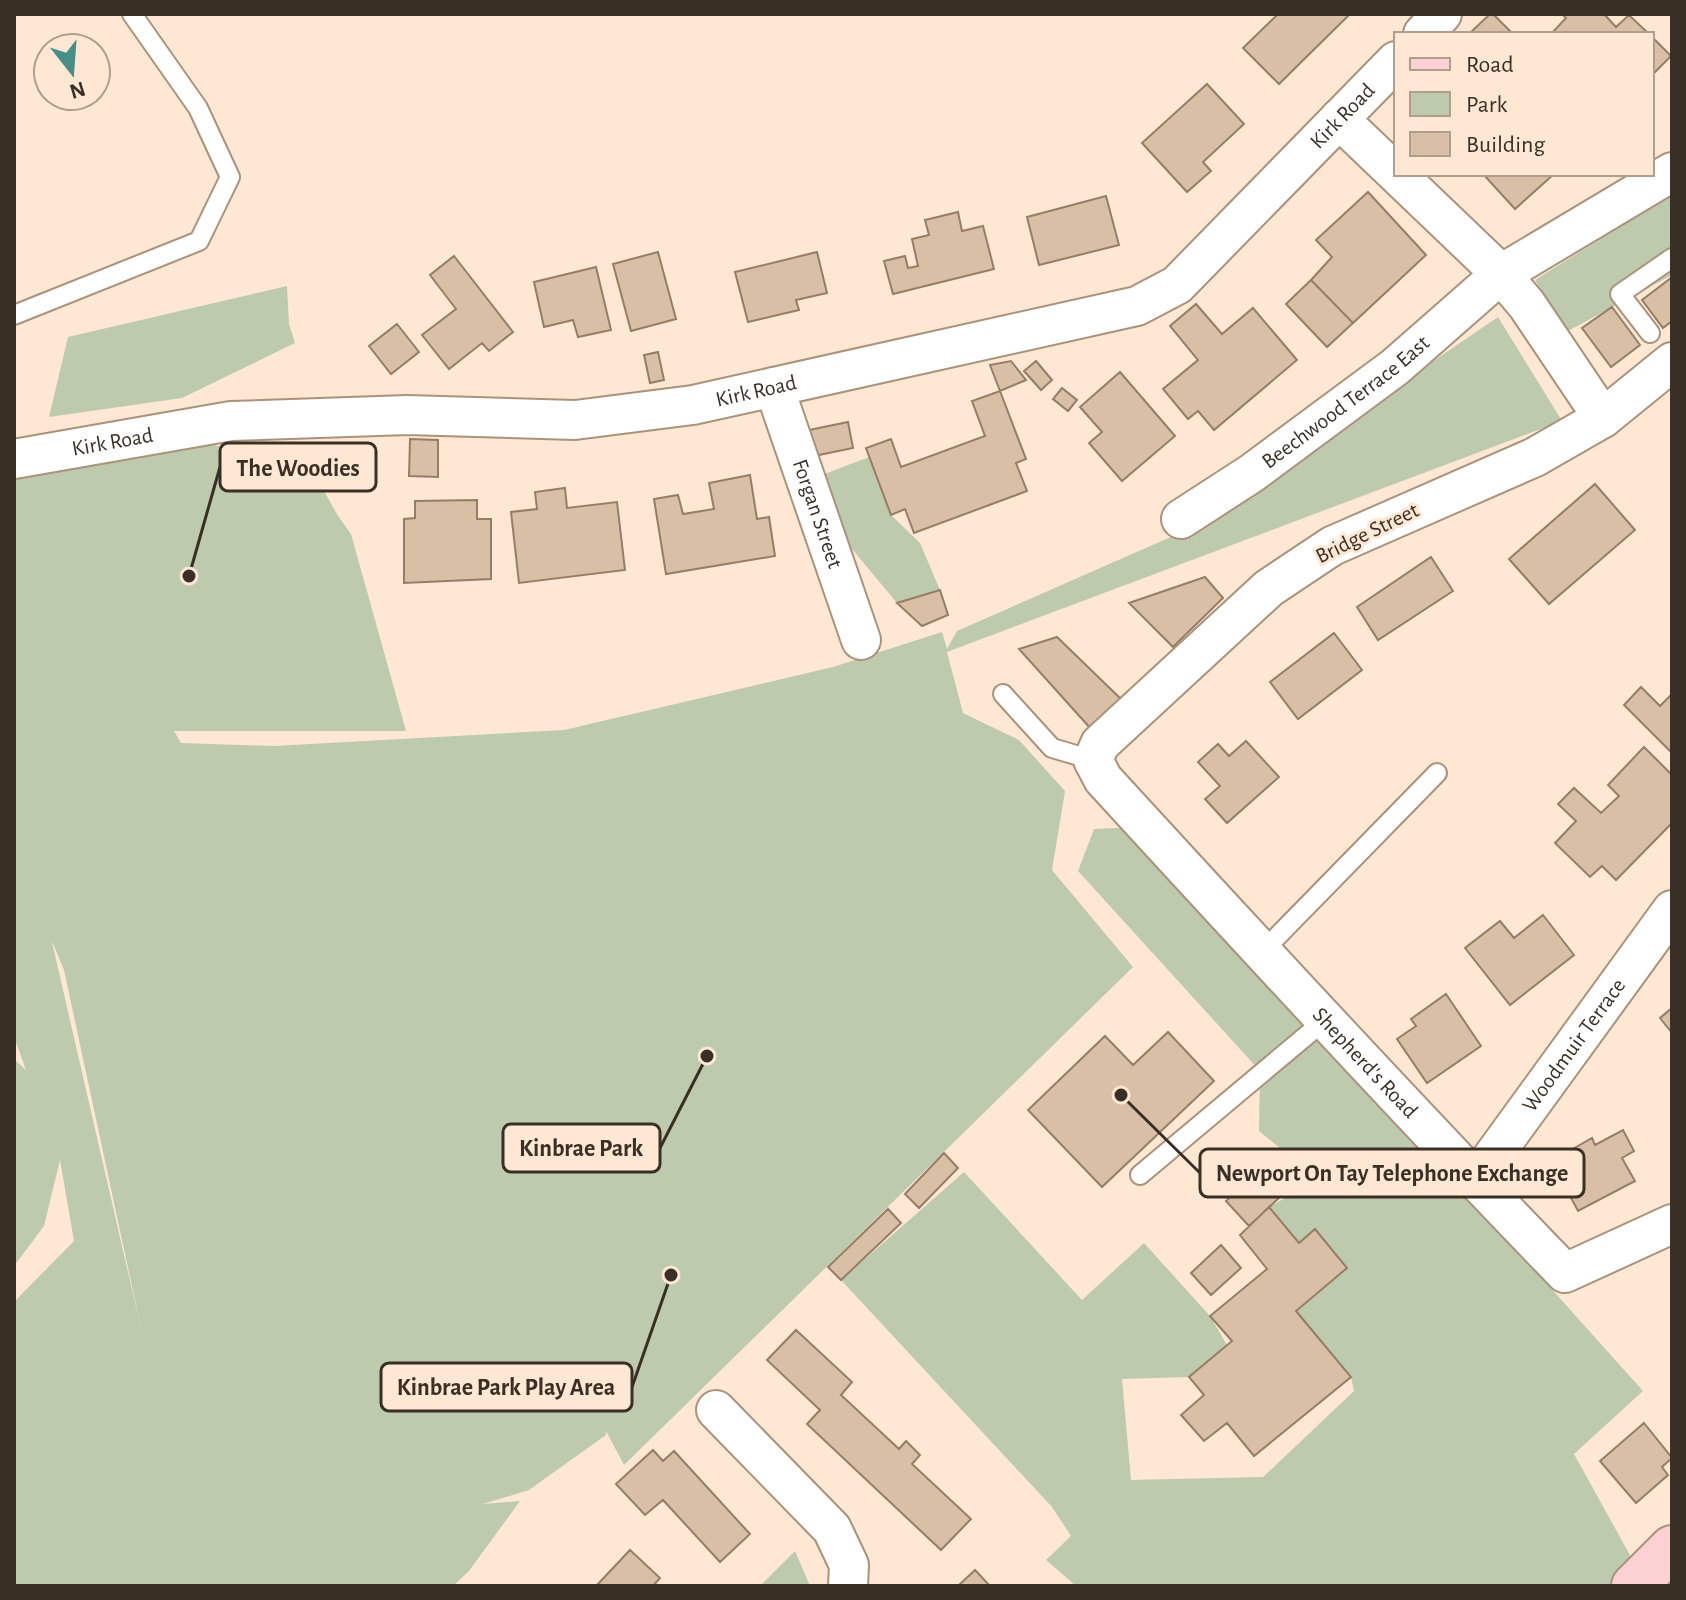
<svg xmlns="http://www.w3.org/2000/svg" width="1686" height="1600" viewBox="0 0 1686 1600" font-family="'Alegreya Sans',sans-serif">
<rect width="100%" height="100%" fill="#fee8d4"/>
<path fill="#bdcaad" fill-rule="evenodd" d="M1672,194v81l-106,57 -31,-52z
M287,286l2,38 6,19 -113,55 -133,19 19,-80z
M1498,317l64,104 -615,231 16,61 56,27 46,51 -13,79 81,97 -509,498 -18,-34v4l-77,55 -46,14 37,-3 -51,70 -16,15h-439v-284l60,-61 -14,-81 -16,66 -30,40v-207l12,11 -12,-33v-562l195,-31 58,13 48,18 23,41 13,18 55,197h-232l7,12 93,3 290,-16 269,-63 109,-35 5,17 10,-18 225,-99zM52,941l12,29 78,363 -90,-391z
M869,457l22,58 29,28 20,47 -43,13 -60,-72 -15,-56z
M1138,827l505,564 -69,63 62,112 -20,20h-540l-30,-26 25,-24 -19,-29 -211,-227 123,-108 118,128 62,-57 66,73 17,29 -38,32 -67,2 9,101 132,-3 91,-86 -3,-14 -55,-66 51,-43 -32,-38 -16,13 -30,-36 39,-22 3,-12 -52,-42 1,-60 -182,-200 16,-42z
M795,1551l15,35h-50z"/>
<path fill="#d9bfa6" stroke="#967d66" stroke-width="2" d="M1278,14h72l-71,70 -36,-36z
M1490,14h3l20,20h-40l-2,-2z
M1562,14h42l12,13 13,-12 20,19h-98l15,-16z
M1652,37l19,19 -19,19z
M1207,84l37,40 -41,38 8,9 -24,21 -45,-49z
M1483,174h71l-39,35z
M1368,192l58,63 -73,68 -42,-43 21,-23 -16,-17z
M1106,196l13,49 -80,20 -12,-48z
M958,212l4,19 21,-5 11,43 -101,25 -9,-33 21,-5 3,12 10,-2 -6,-27 17,-4 -4,-15z
M658,252l18,67 -45,12 -18,-67z
M817,252l10,41 -31,7 3,10 -51,12 -13,-50z
M454,256l59,76 -24,19 -7,-8 -33,26 -27,-34 34,-26 -26,-34z
M596,267l15,63 -33,7 -5,-17 -29,7 -10,-45z
M1671,278l1,43 -9,7 -21,-28z
M1311,280l42,43 -26,24 -41,-43z
M1196,304l26,30 31,-26 44,52 -83,70 -16,-19 -10,8 -25,-30 35,-29 -28,-34z
M1612,307l28,38 -29,22 -29,-39z
M397,324l22,28 -28,22 -22,-28z
M658,352l6,28 -14,3 -6,-28z
M1011,361l15,19 -26,11 -10,-26z
M1036,361l16,19 -11,10 -17,-19z
M1120,372l55,64 -53,45 -33,-38 13,-11 -22,-25z
M1062,388l15,12 -9,11 -15,-12z
M1000,391l26,68 -10,4 11,28 -113,42 -9,-24 -14,6 -25,-67 25,-9 10,28 84,-31 -13,-35z
M848,422l5,26 -39,8 -5,-26z
M410,439l28,1v37l-29,-1z
M750,475l7,44 12,-2 6,39 -109,18 -12,-75 24,-4 5,19 31,-5 -5,-26z
M1595,484l40,46 -86,74 -40,-45z
M565,488l2,20 50,-6 8,68 -106,13 -8,-71 26,-3 -2,-17z
M477,500v19h14v60l-87,4v-64l11,-1v-17z
M1431,557l22,34 -75,49 -21,-33z
M1205,577l18,21 -50,49 -44,-44z
M940,590l8,25 -26,11 -25,-23z
M1334,633l28,37 -64,49 -28,-37z
M1057,637l65,63 -31,29 -72,-80z
M1641,687l19,19 12,-12v59l-48,-48z
M1246,741l33,36 -52,46 -22,-24 15,-13 -22,-24 20,-18 11,12z
M1644,747l28,28v48l-56,57 -14,-14 -12,11 -35,-34 21,-22 -18,-17 16,-16 27,25 18,-17 -11,-11z
M1543,915l31,40 -64,50 -45,-57 35,-27 14,17z
M1446,994l35,52 -54,37 -30,-44 19,-13 -5,-7z
M1672,1008v25l-12,-15z
M1168,1032l46,49 -112,106 -74,-77 77,-74 28,29z
M1623,1130l11,21 -12,7 13,23 -57,30 -23,-43 20,-11 -4,-7 21,-12 3,7z
M944,1153l14,15 -39,40 -14,-14z
M1276,1156l22,24 -49,46 -23,-25z
M1269,1207l30,36 16,-14 32,39 -51,43 55,66 -97,79 -27,-33 -23,18 -23,-26 23,-20 -15,-18 43,-36 -22,-25 57,-47 -27,-34z
M888,1209l13,14 -60,57 -13,-13z
M1221,1245l20,23 -30,27 -20,-22z
M796,1330l56,52 -11,13 58,54 7,-8 14,14 -8,9 59,55 -30,31 -134,-126 13,-14 -53,-50z
M1644,1423l28,35 -10,9 6,8 -32,28 -36,-42z
M653,1450l10,11 11,-10 76,83 -30,28 -57,-62 -18,15 -29,-31z
M630,1550l30,28 -7,8h-57z
M975,1570l15,16h-32z"/>
<g fill="none" stroke-linecap="round" stroke-linejoin="round">
<defs>
<path id="lane" d="M14,315l185,-74 31,-64 -32,-69 -66,-94
M1650,333l-30,-39 52,-36
M1003,694l49,54 41,12
M1262,952l175,-179
M1140,1175l185,-155"/>
<g id="street">
<path d="M1423,34l19,-20"/>
<path d="M1339,119l162,155 26,31 76,113"/>
<path id="s1" d="M1672,362l-69,56 -68,39 -203,89 -63,42 -169,156 -7,16 10,19c152,166 305,332 462,494l107,-49"/>
<path id="s2" d="M774,387l87,253"/>
<path id="s3" d="M14,459l217,-38 176,-6 168,5 118,-15 444,-99 40,-21 219,-224"/>
<path id="s4" d="M1181,519l71,-46 143,-106 106,-93 171,-102"/>
<path id="s5" d="M1475,1181l197,-271"/>
<path d="M716,1410l116,119 17,36 -1,21"/>
</g>
<path id="secondary" d="M1634,1586l38,-38"/>
</defs>
<use href="#lane" stroke="#ab927b" stroke-width="22"/>
<use href="#street" stroke="#ab927b" stroke-width="42"/>
<use href="#secondary" stroke="#ab927b" stroke-width="48"/>
<use href="#lane" stroke="#fff" stroke-width="18"/>
<use href="#street" stroke="#fff" stroke-width="38"/>
<use href="#secondary" stroke="#fcd1d4" stroke-width="44"/>
</g>
<g text-anchor="middle" dominant-baseline="central" stroke-width="6" stroke-linejoin="round" paint-order="stroke">
<g font-size="22" fill="#392f25" stroke="#fee8d4">
<text stroke="none"><textPath href="#s3" startOffset="1420">Kirk Road</textPath></text>
<text stroke="none"><textPath href="#s3" startOffset="748">Kirk Road</textPath></text>
<text stroke="none"><textPath href="#s4" startOffset="202">Beechwood Terrace East</textPath></text>
<text stroke="none"><textPath href="#s3" startOffset="100">Kirk Road</textPath></text>
<text stroke="none"><textPath href="#s2" startOffset="134">Forgan Street</textPath></text>
<text transform="translate(1367 533) rotate(-26)">Bridge Street</text>
<text stroke="none"><textPath href="#s5" startOffset="168">Woodmuir Terrace</textPath></text>
<text stroke="none"><textPath href="#s1" startOffset="1120">Shepherd's Road</textPath></text>
</g>
</g>
<path fill="none" stroke="#392f25" stroke-width="3" d="M189 576L220 467M707 1056L660 1148M1121 1095L1200 1173M671 1275L632 1387"/>
<g fill="#392f25" stroke="#fee8d4" stroke-width="3">
<circle cx="189" cy="576" r="8"/>
<circle cx="707" cy="1056" r="8"/>
<circle cx="1121" cy="1095" r="8"/>
<circle cx="671" cy="1275" r="8"/>
</g>
<g fill="#fee8d4" stroke="#392f25" stroke-width="3">
<rect x="220" y="443" width="156" height="48" rx="8"/>
<rect x="503" y="1124" width="157" height="48" rx="8"/>
<rect x="1200" y="1149" width="384" height="48" rx="8"/>
<rect x="381" y="1363" width="251" height="48" rx="8"/>
</g>
<g font-size="24" text-anchor="middle" font-weight="bold" fill="#392f25">
<text x="298" y="476">The Woodies</text>
<text x="581" y="1156">Kinbrae Park</text>
<text x="1392" y="1181">Newport On Tay Telephone Exchange</text>
<text x="506" y="1395">Kinbrae Park Play Area</text>
</g>
<rect width="1686" height="1600" fill="none" stroke="#392f25" stroke-width="32"/>
<rect x="1394" y="32" width="260" height="144" fill="#fee8d4" stroke="#af9e8e" stroke-width="2"/>
<rect x="1410" y="58" width="40" height="12" fill="#fcd1d4" stroke="#af9e8e" stroke-width="2"/>
<text x="1466" y="72" font-size="24" fill="#392f25">Road</text>
<rect x="1410" y="92" width="40" height="24" fill="#bdcaad" stroke="#af9e8e" stroke-width="2"/>
<text x="1466" y="112" font-size="24" fill="#392f25">Park</text>
<rect x="1410" y="132" width="40" height="24" fill="#d9bfa6" stroke="#af9e8e" stroke-width="2"/>
<text x="1466" y="152" font-size="24" fill="#392f25">Building</text>
<g transform="translate(72 72) rotate(163)"><circle r="38" fill="#fee8d4" stroke="#af9e8e" stroke-width="2"/>
<path d="M0-6L14 30L0 20L-14 30Z" fill="#478d88"/>
<text y="-12" font-size="22" font-weight="bold" text-anchor="middle" fill="#392f25">N</text>
</g>
</svg>
